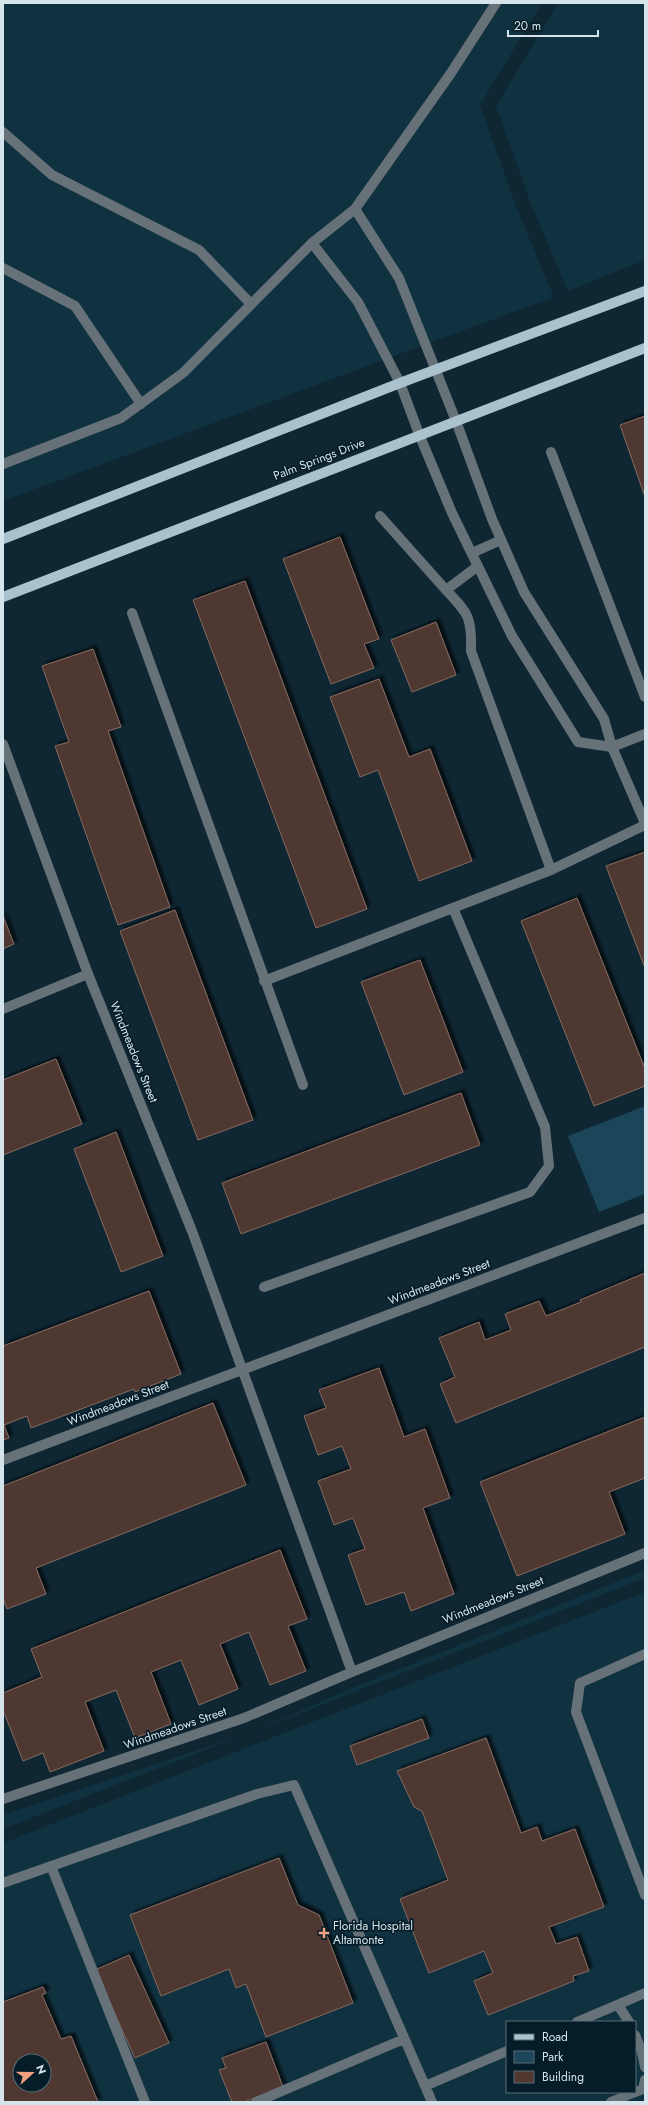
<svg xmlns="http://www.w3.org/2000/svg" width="648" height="2105" viewBox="0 0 648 2105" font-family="Jost,sans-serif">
<defs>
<filter id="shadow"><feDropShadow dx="3.5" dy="-3.5" stdDeviation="1" flood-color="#0009"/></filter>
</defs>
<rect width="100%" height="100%" fill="#0e2733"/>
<path fill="#103140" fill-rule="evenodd" d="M3,3h539l-62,102 37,104 37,88 -551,204z
M558,3h87v257l-77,31 -37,-87 -35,-98z
M645,1570v8l-393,154 105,-46z
M645,1592v510h-642v-259zM507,2022h128v70h-128zM20,2061h24v24h-24z
M246,1734l-243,95v-14z"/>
<path fill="#1b465a" d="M645,1106v88l-46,18 -31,-76z"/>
<path fill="#503830" stroke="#856a60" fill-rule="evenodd" filter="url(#shadow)" d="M645,416v81l-25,-72z
M340,537l39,102 -15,5 10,24 -43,16 -48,-125z
M245,581l122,328 -51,19 -123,-328z
M436,622l20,53 -44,17 -21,-52z
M93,649l28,78 -13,4 62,176 -52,18 -63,-179 14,-4 -27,-76z
M379,679l30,78 21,-8 42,112 -53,20 -41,-111 -18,7 -30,-80z
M645,852v116l-39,-102z
M577,898l68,171v17l-51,20 -73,-185z
M175,910l78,210 -55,20 -78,-209z
M3,916l11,28 -11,5z
M420,960l43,112 -59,23 -43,-113z
M56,1059l26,65 -79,31v-75z
M461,1093l19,52 -239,89 -19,-51z
M116,1132l47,124 -42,16 -47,-123z
M645,1273v74l-189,76 -16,-39 15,-7 -16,-39 40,-16 6,18 26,-10 -6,-16 34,-13 7,15 35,-14 -1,-2z
M149,1291l32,83 -46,18 -1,-3 -103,39 -4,-12 -23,9 5,13 -6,2v-94z
M379,1368l25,69 21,-8 25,69 -27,10 31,86 -43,17 -7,-19 -38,13 -18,-50 17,-6 -12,-31 -19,7 -16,-44 33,-12 -9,-23 -24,9 -14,-39 22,-8 -7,-18z
M213,1403l33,82 -210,83 10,26 -39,15 -4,-11v-112z
M645,1417v61l-36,14 16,42 -108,42 -37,-94z
M280,1550l27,69 -19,7 18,45 -36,14 -21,-53 -29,12 18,45 -39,16 -18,-45 -30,12 20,52 -36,14 -19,-48 -31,12 19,49 -54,21 -7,-19 -20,8 -20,-51v-17l39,-16 -11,-28z
M422,1719l7,19 -72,27 -7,-19z
M486,1738l35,95 16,-6 5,14 33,-12 29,78 -55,20 7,17 21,-7 12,34 -16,5 1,5 -86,34 -14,-34 19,-8 -9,-22 -55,22 -29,-74 48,-19 -26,-69 -8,-4 -17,-36z
M279,1858l19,47 21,10 34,88 -87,34 -20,-53 -10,4 -7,-19 -68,27 -31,-81z
M129,1955l40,88 -34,15 -40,-88z
M43,1987l3,6 -4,2 19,44 10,-3 27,66h-95v-100zM20,2061h24v24h-24z
M266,2042l17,45 -39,15h-12l-13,-32 7,-2 -4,-10z"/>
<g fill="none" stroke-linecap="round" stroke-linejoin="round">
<path stroke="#677278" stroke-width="10" d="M3,132l49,43 147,75 52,54
M355,209l44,69 57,143 36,98 32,73 80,127 8,28 33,76
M312,243l46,59 42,81 19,51 33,79 60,123 66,106 34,5 33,-13
M3,268l72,38 66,98
M551,452l94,245
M3,464l118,-46 62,-45 129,-130 43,-34 96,-136 45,-70
M380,516l66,74 32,-24
M472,553l29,-13
M446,590c23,24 26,28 25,61l80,219
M132,613l171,472
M3,744l85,230 104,257 160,441
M264,981l287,-111 94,-45
M3,1009l85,-35
M264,1287l266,-95 19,-26 -4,-39 -92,-219
M3,1460l642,-242
M645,1654l-65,29 -4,29 69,183
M3,1799l241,-81 108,-46 293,-119
M51,1866l94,236
M3,1883l254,-89 37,-9 138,317
M618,2005l11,17
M577,2022l68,-29
M635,2035l7,17 3,15
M425,2086l82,-35
M635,2092l8,-3 2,-9
M256,2102l148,-63
M611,2102l24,-10"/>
<path stroke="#aac2ce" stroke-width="10" d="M3,539l397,-156 245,-92
M3,597l642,-249"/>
</g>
<path fill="#f3a081" stroke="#051d28" stroke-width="1.5" d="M322 1927h4v4h4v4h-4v4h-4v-4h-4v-4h4z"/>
<g text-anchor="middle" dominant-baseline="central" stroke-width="3.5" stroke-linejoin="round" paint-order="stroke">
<g font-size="12" fill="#d5e4eb" stroke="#051d28">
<text transform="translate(319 459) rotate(-21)">Palm Springs Drive</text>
<text transform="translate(134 1052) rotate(68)">Windmeadows Street</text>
<text transform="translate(439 1282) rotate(-21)">Windmeadows Street</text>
<text transform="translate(118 1403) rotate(-21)">Windmeadows Street</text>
<text transform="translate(493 1600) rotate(-22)">Windmeadows Street</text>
<text transform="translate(175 1728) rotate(-19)">Windmeadows Street</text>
</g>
<g font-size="12" fill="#d5e4eb" stroke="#051d28" text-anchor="start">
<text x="333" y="1926">Florida Hospital<tspan x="333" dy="14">Altamonte</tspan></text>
</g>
</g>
<rect width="648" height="2105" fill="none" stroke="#d5e4eb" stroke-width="8"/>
<rect x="506" y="2021" width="130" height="72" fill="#051d28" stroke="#586d76"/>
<rect x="514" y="2034" width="20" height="6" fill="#aac2ce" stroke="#586d76"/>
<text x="542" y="2041" font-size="12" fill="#d5e4eb">Road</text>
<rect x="514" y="2051" width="20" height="12" fill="#1b465a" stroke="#586d76"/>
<text x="542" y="2061" font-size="12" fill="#d5e4eb">Park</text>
<rect x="514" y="2071" width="20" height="12" fill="#503830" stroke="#586d76"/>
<text x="542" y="2081" font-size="12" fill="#d5e4eb">Building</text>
<g transform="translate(32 2073) rotate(69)"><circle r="19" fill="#051d28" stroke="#586d76"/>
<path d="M0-3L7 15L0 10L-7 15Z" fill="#f3a081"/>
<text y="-6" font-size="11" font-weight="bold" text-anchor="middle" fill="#d5e4eb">N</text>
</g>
<path d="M508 30v6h90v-6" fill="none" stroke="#d5e4eb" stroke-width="2"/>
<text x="514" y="30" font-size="12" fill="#d5e4eb" stroke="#051d28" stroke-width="3" paint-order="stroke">20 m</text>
</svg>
